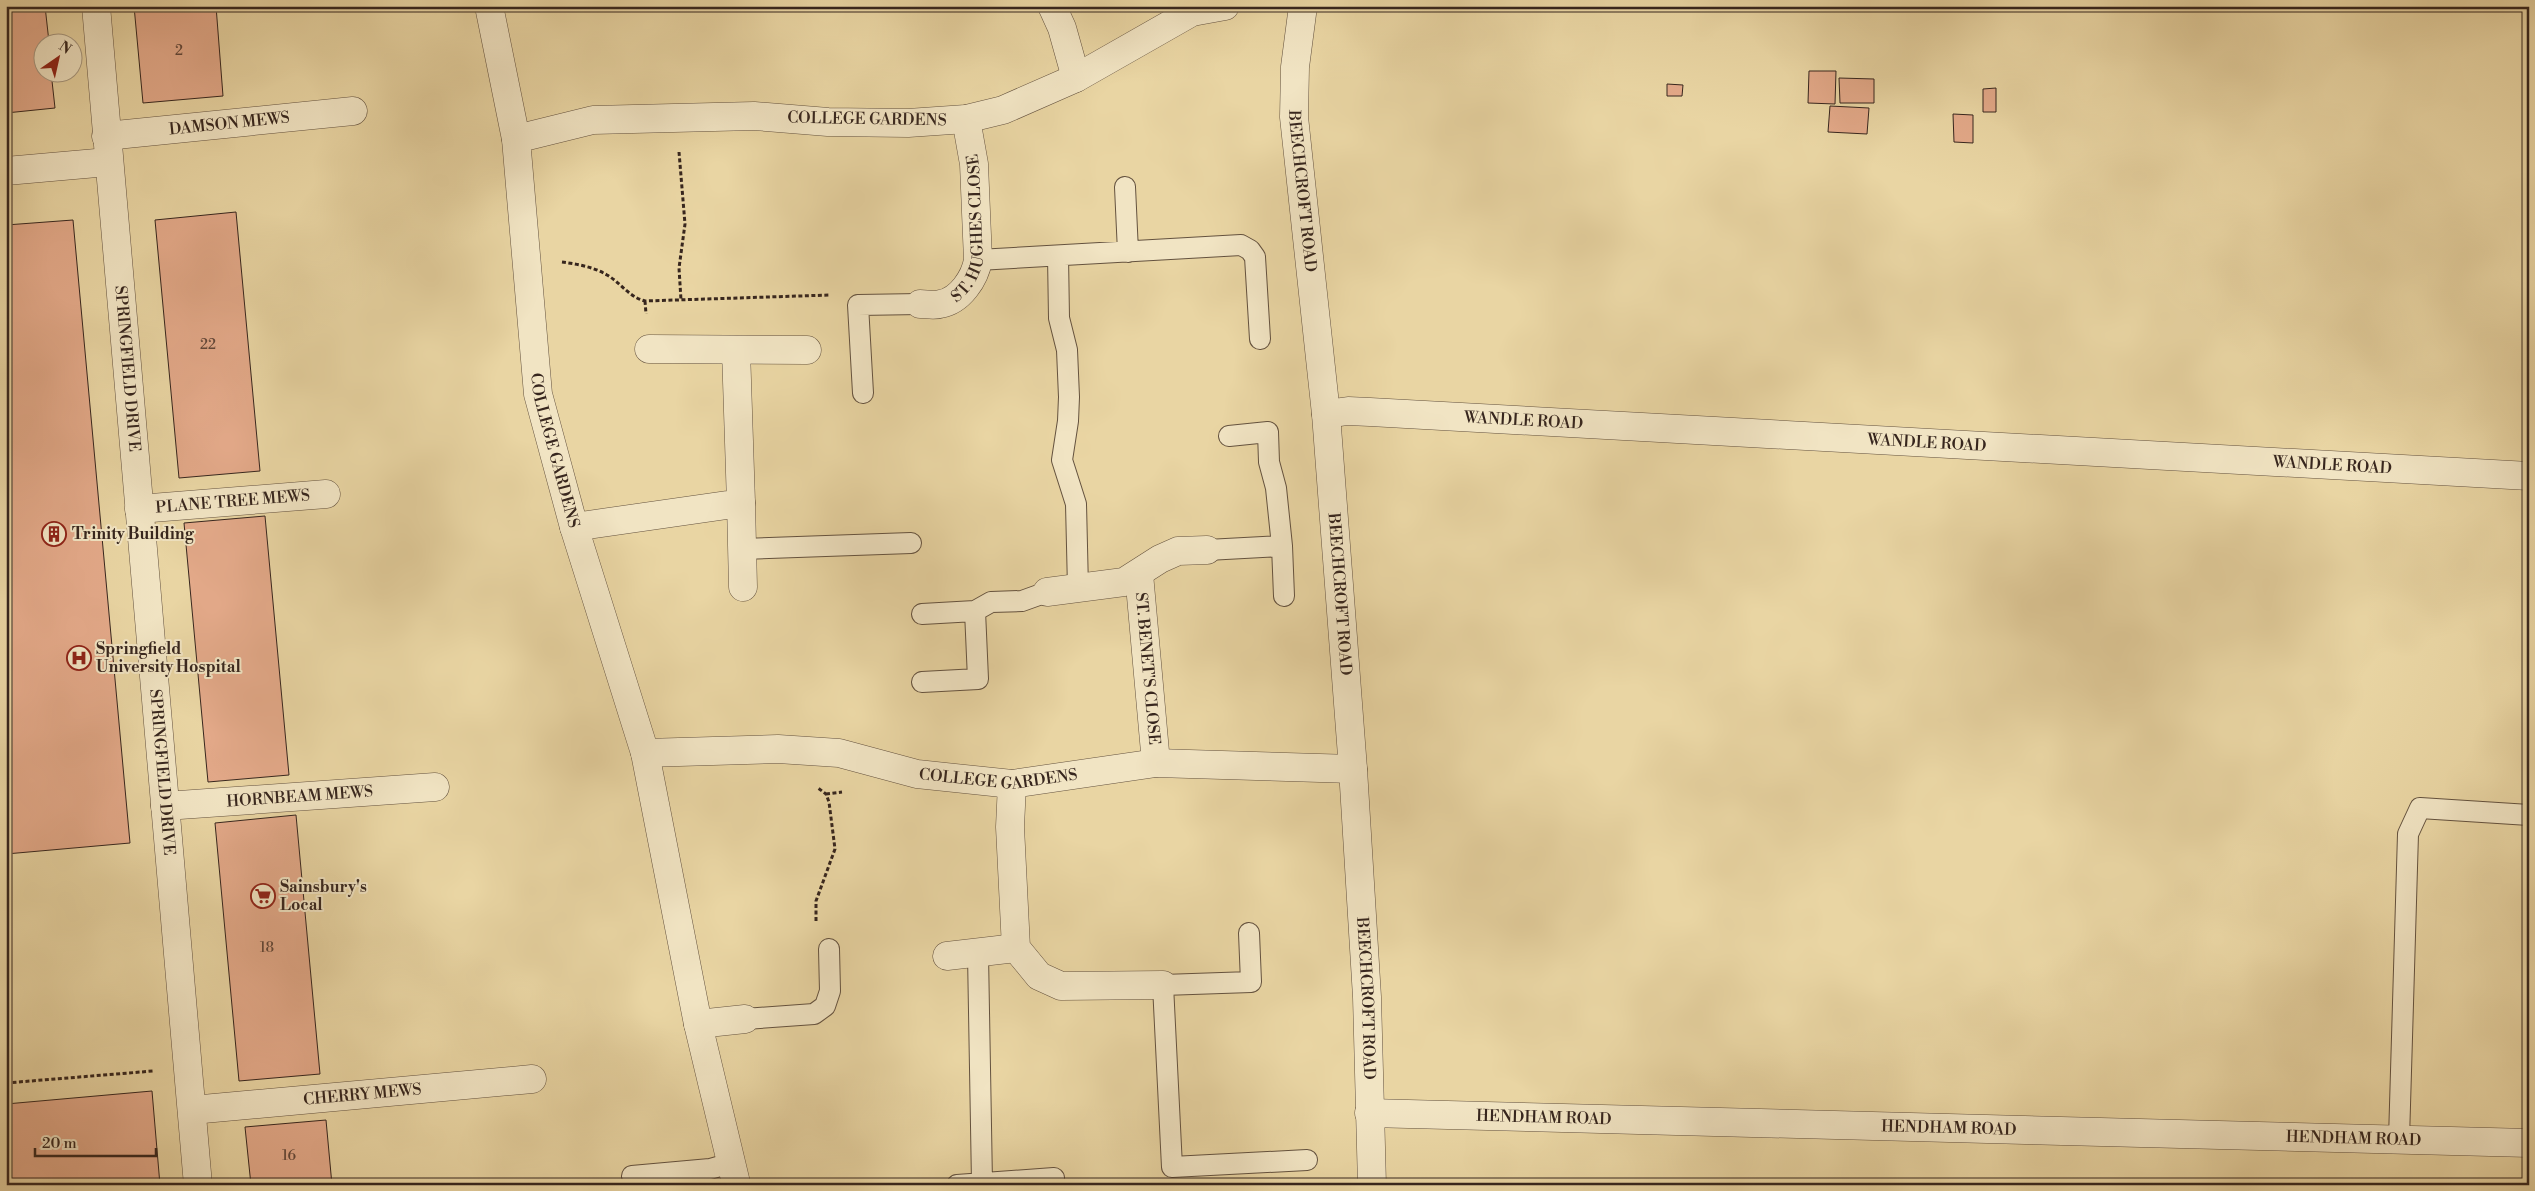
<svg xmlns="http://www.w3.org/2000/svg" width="2535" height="1191" viewBox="0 0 2535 1191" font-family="'Libre Bodoni',serif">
<rect width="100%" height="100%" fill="#e9d5a3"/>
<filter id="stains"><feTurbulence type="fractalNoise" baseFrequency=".004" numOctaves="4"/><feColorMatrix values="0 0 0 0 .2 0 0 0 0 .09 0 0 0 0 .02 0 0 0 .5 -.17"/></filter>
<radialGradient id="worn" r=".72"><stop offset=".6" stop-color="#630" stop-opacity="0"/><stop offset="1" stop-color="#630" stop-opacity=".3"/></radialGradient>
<path fill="#e3a989" stroke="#37261e" d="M6,6h39l4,36h-7v30h9l4,36 -49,5z
M134,6h82l7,90 -80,7z
M1809,71h27l-1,33 -27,-1z
M1839,78l35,1v24h-34z
M1667,84l16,1 -1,11h-15z
M1996,88v24h-13v-23z
M1830,106l39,2 -2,26 -39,-2z
M1953,114l20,1v28l-19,-1z
M236,212l24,259 -81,7 -24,-258z
M73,220l57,623 -124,11v-629z
M265,516l24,259 -81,7 -24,-259z
M296,815l24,259 -81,7 -24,-258z
M152,1091l8,94h-154v-81z
M326,1120l6,65h-81l-6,-58z"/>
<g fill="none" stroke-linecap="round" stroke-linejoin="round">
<defs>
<path id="service" d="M1125,187l3,65
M1058,256l1,62 8,32 2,47 -1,24 -6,39 14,44 2,84
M978,260l263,-15 9,5 5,7 5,82
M863,393l-5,-88 62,-1
M1229,436l39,-4 1,30 7,26 6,58 2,50
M742,549l169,-6
M1207,550l75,-4
M922,614l53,-3
M922,682l56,-3 -3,-68 16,-9 31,-1 25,-9
M1249,933l2,49 -88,3 9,182 135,-7
M978,954l4,229
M745,1019l69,-5 11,-8 5,-15 -1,-42
M2399,1139l9,-305 12,-26 109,7
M632,1176l78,-7 21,-6
M957,1185l97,-7"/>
<g id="minor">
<path id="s1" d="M96,6l102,1179"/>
<path d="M489,6l27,133"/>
<path d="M1052,6l10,22 14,50"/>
<path id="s2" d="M1225,6l-33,6 -116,66 -73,32 -37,9 -58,4 -80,-1 -74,-6 -161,4 -77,19 22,255 36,133 71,226 133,-4 61,4 78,21 95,10 144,-21 197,6"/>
<path id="s3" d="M1303,6l-8,61 -1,50 32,297 27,355 14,228 5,188"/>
<path id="s4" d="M106,136l247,-25"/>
<path d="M6,171l102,-9"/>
<path id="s5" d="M920,304c6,0 14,2 20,0 20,-3 35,-26 38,-44l-4,-96 -8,-45"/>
<path d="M649,349l158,1"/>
<path id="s6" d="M1326,414l22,-3 22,1 1159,64"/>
<path d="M741,503l2,84"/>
<path id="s7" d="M139,509l187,-15"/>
<path d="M574,527l167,-24 -5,-153"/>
<path id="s8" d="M1139,574l17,189"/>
<path d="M1047,592l77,-10 36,-23 18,-8 29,-1"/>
<path d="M645,753l53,271 38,159"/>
<path d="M1012,784l-2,43 6,121 23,28 22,10 102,-1"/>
<path id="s9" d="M165,806l270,-19"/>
<path d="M947,956l69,-8"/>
<path d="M698,1024l47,-5"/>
<path id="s10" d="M192,1110l340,-31"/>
<path id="s11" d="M1369,1113l1160,30"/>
</g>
</defs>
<use href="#service" stroke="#64523f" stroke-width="22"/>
<use href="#minor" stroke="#64523f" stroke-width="29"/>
<path stroke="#37261e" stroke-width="3" stroke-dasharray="4 2.5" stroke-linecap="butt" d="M679,152l6,72 -6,44 2,32
M562,262c15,2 32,5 45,13 14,8 22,22 38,26l185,-6
M645,301l1,13
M826,794l16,-2
M816,921v-20l19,-52 -6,-47 -3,-8 -8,-6
M6,1083l147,-12"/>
<use href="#service" stroke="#f1e4c3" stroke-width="20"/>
<use href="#minor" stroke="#f1e4c3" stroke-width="28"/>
</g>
<defs>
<symbol id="building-ring" viewBox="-11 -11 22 22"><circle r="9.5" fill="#f1e4c3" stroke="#8f2418" stroke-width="1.5"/><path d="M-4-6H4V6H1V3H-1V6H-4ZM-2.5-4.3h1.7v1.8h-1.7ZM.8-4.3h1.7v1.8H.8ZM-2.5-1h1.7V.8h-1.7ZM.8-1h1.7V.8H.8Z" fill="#8f2418"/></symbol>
<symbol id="hospital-ring" viewBox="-11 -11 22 22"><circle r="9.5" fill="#f1e4c3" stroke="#8f2418" stroke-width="1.5"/><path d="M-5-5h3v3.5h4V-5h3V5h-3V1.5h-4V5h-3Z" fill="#8f2418"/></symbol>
<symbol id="supermarket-ring" viewBox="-11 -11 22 22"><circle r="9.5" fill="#f1e4c3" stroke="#8f2418" stroke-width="1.5"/><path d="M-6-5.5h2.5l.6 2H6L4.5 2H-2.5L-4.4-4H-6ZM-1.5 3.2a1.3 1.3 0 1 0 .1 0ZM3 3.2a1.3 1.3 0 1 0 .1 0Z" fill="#8f2418"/></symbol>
</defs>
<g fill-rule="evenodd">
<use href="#building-ring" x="40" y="520" width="28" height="28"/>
<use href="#hospital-ring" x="65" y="644" width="28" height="28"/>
<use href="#supermarket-ring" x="249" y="882" width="28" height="28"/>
</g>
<g text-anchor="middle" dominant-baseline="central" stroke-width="4" stroke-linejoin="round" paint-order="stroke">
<g font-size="14" fill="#624739">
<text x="179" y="51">2</text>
<text x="208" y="345">22</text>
<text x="267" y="948">18</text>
<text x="289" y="1156">16</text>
</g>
<g font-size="16" fill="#37261e" stroke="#f1e4c3">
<text transform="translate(867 119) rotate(1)">COLLEGE GARDENS</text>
<text stroke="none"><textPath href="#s4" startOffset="124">DAMSON MEWS</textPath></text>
<text stroke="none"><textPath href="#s3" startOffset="186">BEECHCROFT ROAD</textPath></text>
<text stroke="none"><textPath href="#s5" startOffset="111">ST. HUGHES CLOSE</textPath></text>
<text stroke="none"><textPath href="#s1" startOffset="364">SPRINGFIELD DRIVE</textPath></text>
<text stroke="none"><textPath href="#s6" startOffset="198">WANDLE ROAD</textPath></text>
<text stroke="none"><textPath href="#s6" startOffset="602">WANDLE ROAD</textPath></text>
<text stroke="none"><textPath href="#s2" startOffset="1052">COLLEGE GARDENS</textPath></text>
<text stroke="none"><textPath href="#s6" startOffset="1008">WANDLE ROAD</textPath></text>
<text stroke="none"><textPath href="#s7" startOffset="94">PLANE TREE MEWS</textPath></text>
<text stroke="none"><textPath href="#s3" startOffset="591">BEECHCROFT ROAD</textPath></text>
<text stroke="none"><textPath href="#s8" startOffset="95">ST. BENET'S CLOSE</textPath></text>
<text stroke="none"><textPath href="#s1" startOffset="769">SPRINGFIELD DRIVE</textPath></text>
<text stroke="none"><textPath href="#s2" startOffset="1725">COLLEGE GARDENS</textPath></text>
<text stroke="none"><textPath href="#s9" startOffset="135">HORNBEAM MEWS</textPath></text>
<text stroke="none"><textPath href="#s3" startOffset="996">BEECHCROFT ROAD</textPath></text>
<text stroke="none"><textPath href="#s10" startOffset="171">CHERRY MEWS</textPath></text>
<text stroke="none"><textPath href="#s11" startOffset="175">HENDHAM ROAD</textPath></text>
<text stroke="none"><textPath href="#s11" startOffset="580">HENDHAM ROAD</textPath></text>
<text stroke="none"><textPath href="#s11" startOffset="985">HENDHAM ROAD</textPath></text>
</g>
<g font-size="16" font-weight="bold" fill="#37261e" stroke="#f1e4c3" text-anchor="start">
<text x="72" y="534">Trinity Building</text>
<text x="96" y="649">Springfield<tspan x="96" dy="18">University Hospital</tspan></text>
<text x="280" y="887">Sainsbury's<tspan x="280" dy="18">Local</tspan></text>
</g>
</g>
<rect width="2535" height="1191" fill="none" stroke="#e9d5a3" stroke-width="25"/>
<rect x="8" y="8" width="2520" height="1176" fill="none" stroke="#37261e" stroke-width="2.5"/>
<rect x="12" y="12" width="2510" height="1166" fill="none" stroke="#37261e"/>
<g transform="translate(58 58) rotate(34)"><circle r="24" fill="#f1e4c3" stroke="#a79881"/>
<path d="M0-4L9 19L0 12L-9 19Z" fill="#8f2418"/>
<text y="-8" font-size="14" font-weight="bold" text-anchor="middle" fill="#37261e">N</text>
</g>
<path d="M35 1148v8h121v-8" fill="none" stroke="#37261e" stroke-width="2.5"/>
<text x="42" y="1148" font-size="15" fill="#37261e" stroke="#f1e4c3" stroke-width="4" paint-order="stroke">20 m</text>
<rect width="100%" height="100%" filter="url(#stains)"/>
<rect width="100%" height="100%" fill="url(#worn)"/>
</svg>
